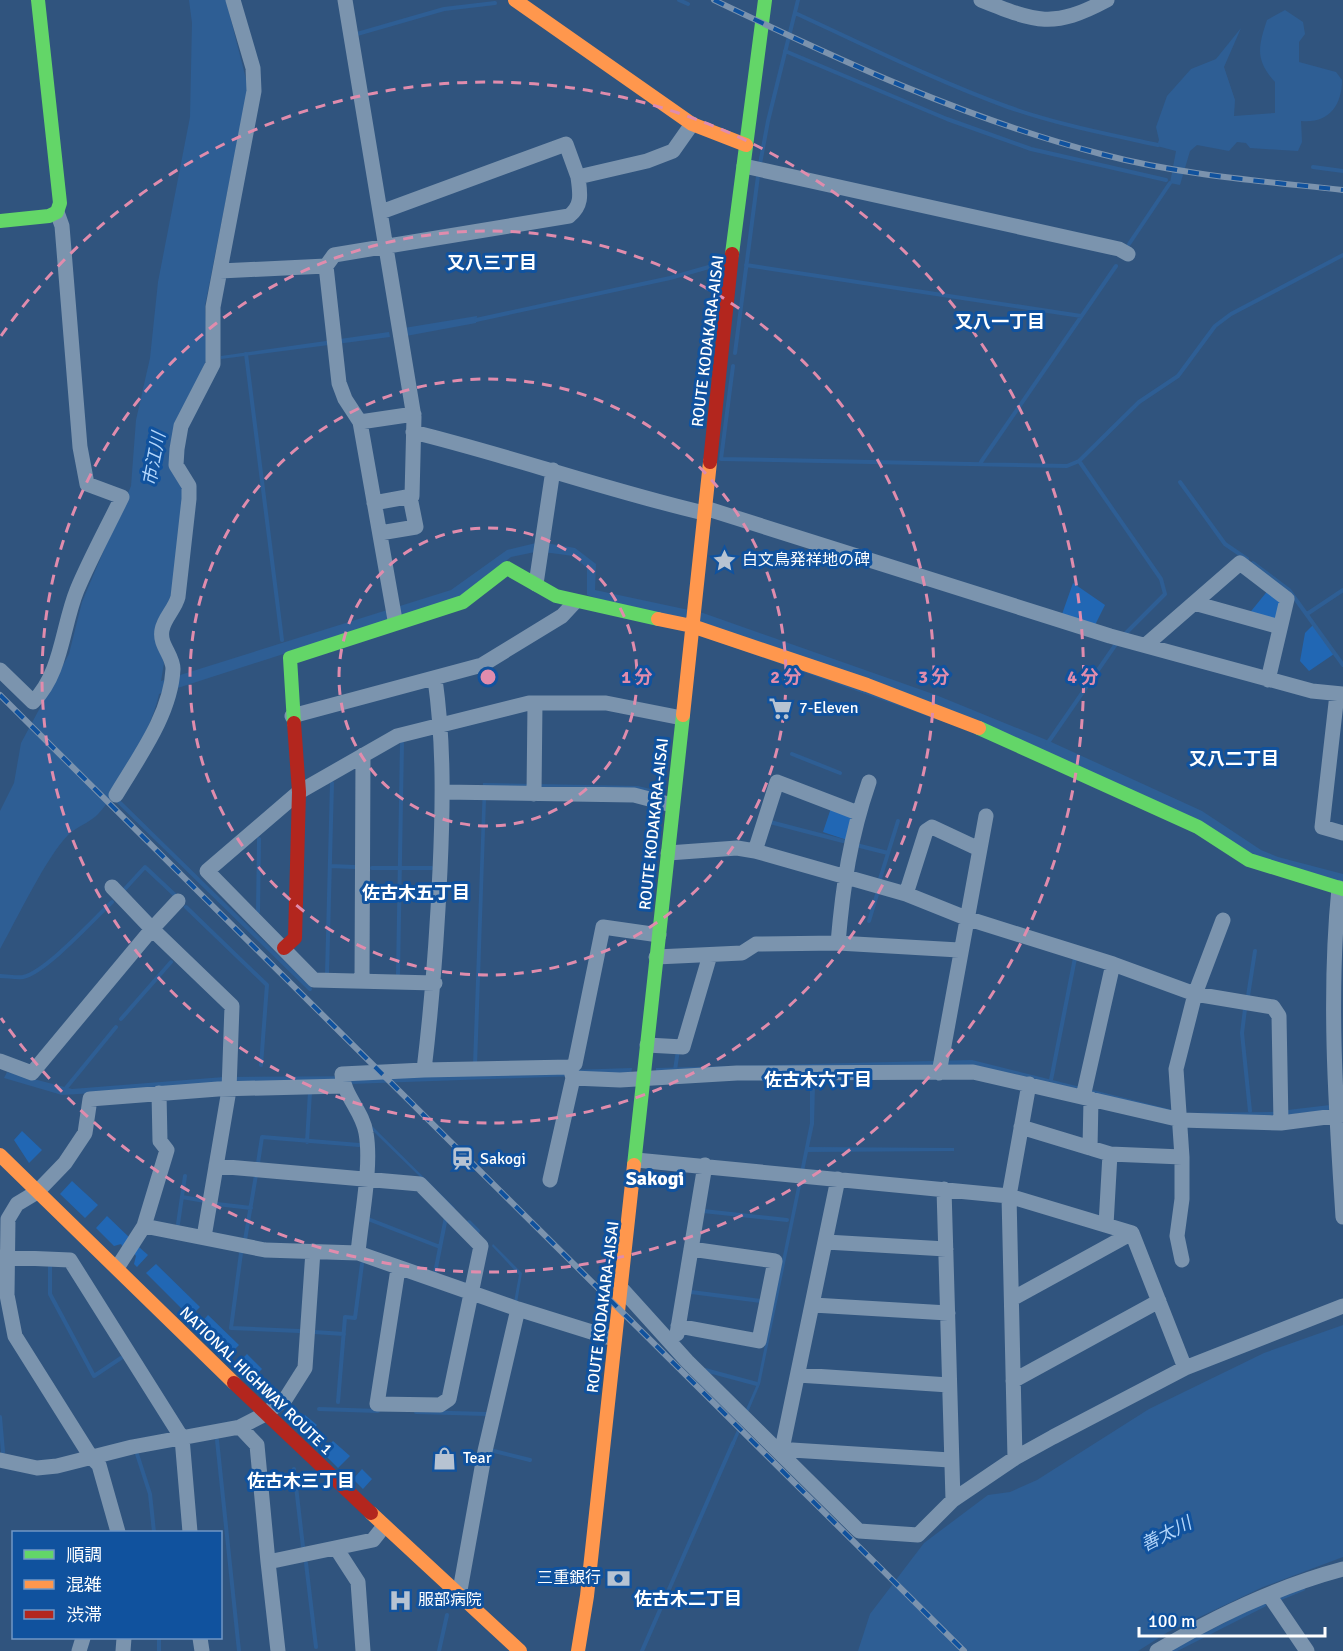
<svg xmlns="http://www.w3.org/2000/svg" width="1343" height="1651" viewBox="0 0 1343 1651" font-family="Signika,'Noto Sans JP',sans-serif">
<rect width="100%" height="100%" fill="#30547e"/>
<path fill="#2167b4" d="M1073,583l32,22 -11,22 -33,-10z
M1269,589l15,12 -5,23 -31,-9z
M1313,625l21,29 -25,17 -9,-10 5,-28z
M831,808l19,7 2,6 -5,19 -24,-8z
M22,1131l20,19 -13,13 -15,-23z
M72,1181l26,24 -13,13 -25,-24z
M107,1216l24,23 -8,8 -2,-3 -7,2 -18,-18z
M610,1233h4l-2,24c-9,-4 -10,-12 -6,-21z
M139,1247l9,8 -11,12 -3,-3 2,-8 -2,-3z
M156,1264l44,43 -10,10 -44,-44z
M208,1315l31,30 -10,10 -30,-30z
M247,1354l15,15 -9,9 -15,-15z
M305,1415l12,10 -9,10 -11,-9z
M333,1441l17,15 -12,12 -16,-16z
M362,1469l10,10 -9,10 -10,-10z"/>
<path fill="#2e5e94" d="M189,0h37l22,87 -43,219 3,44 -2,11 -32,69 9,65 -12,105 -14,21 -2,16 9,26 -3,18 290,-91 56,-40 33,-8 35,6 21,16 -1,26 108,23 233,82 113,46 153,70 59,39 17,7 65,17v10l-68,-19 -165,-84 -523,-186v-27l-14,-12 -22,-3 -16,-1 -24,5 -51,40 -301,97c-5,28 -42,103 -63,122 -8,7 -19,11 -27,18 -23,23 -52,85 -69,115v-138l14,-28 7,-40 48,-89 13,-52 49,-116 5,-66 14,-62 8,-76 32,-165 2,-94z
M1285,10l18,12 2,12 -6,8v20l37,10 6,8c0,26 -14,44 -41,41l1,21 -4,9 -48,-3 -4,-5 -9,-1 -8,9 -32,-6 -7,6 -10,34 -10,-2 6,-32 -19,-5 2,-6 -3,-13 11,-31 24,-27 25,-10 25,-31 -17,39 11,33 -1,16 41,-3v-31c-20,-22 -17,-35 -8,-62z
M477,316l-1,7 -70,13 -2,-8z
M389,332l1,5 -169,22v-3z
M483,783l155,3 21,5 -1,3 -20,-5 -148,-3 -4,14 -9,266 -4,-1z
M972,1060l213,53 86,-1 59,-7 13,3 -56,7 -102,2 -198,-49 -331,5v-5z
M632,1068l-1,6 -281,10 22,42 83,82 -1,2 -82,-80 -26,-47 -123,2 -161,10 -58,-17 3,-6 65,17 152,-12 165,-1z
M810,1084l5,1 -1,39 -5,23 145,1v3l-146,1 -48,232 -27,64 -3,-2 27,-62 53,-261z
M493,1244l29,29 -5,30 -3,-1 5,-27 -27,-29z
M1343,1325v232l-80,30 -95,45 -30,19h-280l12,-37 54,-71 64,-48 22,-3 27,-12 112,-71 115,-56z"/>
<g fill="none" stroke-linecap="round" stroke-linejoin="round">
<path stroke="#2e5e94" stroke-width="4" d="M679,0l9,4
M795,13c70,32 139,67 213,94 48,17 99,27 150,38
M357,34l87,-25 51,-6
M785,51l162,68 84,30 135,31
M760,164l8,-43 30,-121
M1313,167l30,4
M1129,244l41,-61
M746,265l335,51
M476,320l194,-42 53,-15
M735,353l23,-177
M246,354l36,286
M733,366l-12,93 346,7 12,-5 60,-59 39,-26 37,-50 16,-12 112,-59
M1079,461l82,118 4,15 -40,40
M981,462l135,-196
M1180,482l45,62 22,15
M1253,563l36,27 54,75
M1307,614l36,-24
M1047,744l69,-100
M792,754l48,19
M116,799l194,190
M770,822l73,19
M856,845l32,8
M330,866l25,1
M372,868h60
M880,879l18,-58
M123,891l22,-24 31,29
M186,907l81,78 -6,80
M258,912l1,-73
M869,921l9,-30
M327,974l5,-191
M398,974l4,-231
M0,976c7,0 17,2 23,1 23,-5 71,-58 89,-75
M1248,996l7,-45
M1245,1009l-3,24 8,78
M121,1019l50,-57
M675,1070l3,-20
M1051,1080l24,-122
M66,1088l50,-61
M307,1142l3,-50
M258,1163l4,-26 97,8
M182,1197l23,4
M217,1204l34,4
M703,1211l84,9
M368,1219l72,28
M469,1222l9,9
M178,1224l7,-48
M245,1240l11,-65
M241,1253l-10,75 68,3
M50,1264v30l44,82 27,-18
M435,1273l11,-56
M691,1292l70,9
M314,1332l30,2
M705,1370l52,14
M338,1402l7,-85 10,1 7,-54
M319,1409l59,2
M416,1412l71,2
M0,1417l3,35
M217,1440l22,211
M490,1450l40,10
M137,1454l13,40 4,38
M294,1469l9,78
M306,1563l10,84
M1281,1598l22,-9
M159,1638v13
M439,1651l8,-36
M642,1651l91,-208
M1173,1651l91,-46"/>
<path stroke="#7b94ae" stroke-width="15" d="M345,0l69,417 -2,79 -38,7
M981,0c55,22 72,29 126,0
M744,166l375,83 9,5
M381,212l185,-68 12,33
M220,271l106,-5
M360,422l54,-8
M413,432c98,24 193,58 291,81
M705,508l405,128 202,55 31,3
M380,533l36,-6 -6,-30
M536,584l17,-114
M1194,603l86,24
M395,620l-35,-198 -15,-23 -6,-16 -13,-117 8,-11 235,-39c14,-11 11,-23 9,-39l69,-16 26,-10 19,-27
M1147,644l93,-81 47,36 -19,81
M0,670l33,32c29,-29 29,-75 44,-112 13,-31 30,-62 45,-93l-35,-13 -7,-37 -18,-221 -5,-14
M435,679c9,64 8,126 5,191 -3,67 -8,133 -16,200l146,-3 3,11 -23,102
M1337,694l-15,133 21,6
M292,716l190,-51 80,-49 13,-14
M443,792l191,3 38,10
M534,794l1,-91
M116,795c22,-37 55,-81 57,-126 0,-14 -14,-24 -11,-39 2,-12 13,-21 16,-33l11,-98v-13l-13,-21 1,-16 4,-23 32,-62v-57l41,-216 -1,-23 -20,-68
M755,851l22,-69 81,31
M668,853l69,-5 18,3 151,43 60,24 147,46 82,30 78,13 6,9 2,107
M112,887l40,42 26,-28
M1339,888c-11,109 -3,220 4,329
M906,894l20,-63 6,-4 47,22
M838,943c5,-58 12,-106 31,-161
M656,957l86,-4 14,-9 82,-1 121,7
M362,980l1,-225
M435,983l-121,-3 -107,-109 92,-79 98,-56 132,-33h77l76,15
M647,1045l36,2 27,-92
M0,1061l32,12 120,-144 80,77 -3,84 -25,147
M570,1067l5,-3 28,-137 56,8
M939,1073l47,-257
M573,1078l47,2 117,-7 236,-1 208,48 100,3 62,-8
M1083,1097l30,-133
M1021,1127l89,27 72,3
M1090,1148l1,-49
M636,1160l373,36 123,37 53,135
M216,1166l204,18 61,62 -32,153 -9,6 -63,-1 21,-135
M944,1189l9,311
M1106,1225l4,-71
M144,1226l23,-76 -7,-9 -1,-48
M826,1242l120,7
M358,1253c3,-35 14,-87 8,-120 -3,-21 -22,-37 -24,-59l82,-4
M0,1257l70,3 112,178 8,94
M1182,1260l-5,-24 5,-37v-42l-6,-88 19,-75 28,-74
M117,1268l27,-42 121,24 93,3 160,56 96,30
M621,1288l66,73 172,170 59,4 35,-35 62,-42 38,-21 132,-69 158,-62
M1012,1299l120,-66
M813,1305l135,8
M678,1326l81,15 16,-80 -84,-12
M677,1334l28,-169
M798,1375l151,10
M1013,1381l146,-80
M240,1427l17,18 11,117
M781,1454l57,-275
M781,1454l11,-4 158,10
M1015,1458l-6,-262 20,-112
M0,1460l37,8 20,-2 75,-19 108,-20 25,-13 21,-16 19,-30 8,-117
M118,1532l-19,-67 -8,-8 -76,-121 -8,-41 1,-76 9,-15 20,-12 28,-29 20,-30 5,-34 128,-10 126,-3
M336,1548l22,34 5,69
M1269,1595l38,56
M459,1596l26,-145 33,-142
M200,1638l2,13
M79,1651l4,-13
M123,1651l1,-13
M278,1651l-10,-89 105,-22 11,-14
M1157,1651c57,-34 122,-65 186,-82"/>
<path stroke="#63d668" stroke-width="14" d="M0,221l49,-5 8,-4 3,-9 -22,-203
M732,254l33,-254
M294,723l-4,-65 173,-56 44,-34 49,28 102,23
M979,728l219,99 51,33 94,29
M634,1165l49,-450"/>
<path stroke="#ff974d" stroke-width="14" d="M515,0l177,124 54,21
M658,619l34,7 175,59 112,43
M683,715l27,-253
M0,1155l234,228
M371,1513l149,138
M578,1651l9,-55 47,-431"/>
<path stroke="#b3261e" stroke-width="14" d="M710,462l22,-208
M284,948l11,-10 4,-146 -5,-69
M234,1383l137,130"/>
<defs>
<path id="rail" d="M714,0c125,60 252,119 387,154 79,21 161,27 242,36
M0,695l964,956"/>
</defs>
<use href="#rail" stroke="#7b93ae" stroke-width="6"/>
<use href="#rail" stroke="#10529e" stroke-width="4" stroke-dasharray="11" stroke-linecap="butt"/>
</g>
<g fill="none" stroke="#e08cad" stroke-width="3" stroke-dasharray="10 8">
<circle cx="488" cy="677" r="149"/>
<circle cx="488" cy="677" r="298"/>
<circle cx="488" cy="677" r="446"/>
<path d="M1 336A595 595 0 1 1 1 1018"/>
</g>
<defs>
<symbol id="sight-bare" viewBox="-9 -9 18 18"><path d="M0-6L1.8-2.2L6-1.7L2.9 1.2L3.7 5.4L0 3.3L-3.7 5.4L-2.9 1.2L-6-1.7L-1.8-2.2Z" fill="#b7c3d2" stroke="#10529e" stroke-width="2.5" paint-order="stroke"/></symbol>
<symbol id="supermarket-bare" viewBox="-9 -9 18 18"><path d="M-6-5.5h2.5l.6 2H6L4.5 2H-2.5L-4.4-4H-6ZM-1.5 3.2a1.3 1.3 0 1 0 .1 0ZM3 3.2a1.3 1.3 0 1 0 .1 0Z" fill="#b7c3d2" stroke="#10529e" stroke-width="2.5" paint-order="stroke"/></symbol>
<symbol id="station-bare" viewBox="-9 -9 18 18"><path d="M-3-6H3Q5-6 5-4V2Q5 4 3 4L4.5 6H3L1.5 4h-3L-3 6H-4.5L-3 4Q-5 4-5 2V-4Q-5-6-3-6ZM-3.5-4v3h7v-3ZM-3.5 1v1.5H-2V1ZM2 1v1.5H3.5V1Z" fill="#b7c3d2" stroke="#10529e" stroke-width="2.5" paint-order="stroke"/></symbol>
<symbol id="shop-bare" viewBox="-9 -9 18 18"><path d="M-5-2.5h2.3a2.7 3.5 0 0 1 5.4 0H5L5.5 6h-11ZM-1.5-2.5h3a1.5 2.3 0 0 0-3 0Z" fill="#b7c3d2" stroke="#10529e" stroke-width="2.5" paint-order="stroke"/></symbol>
<symbol id="bank-bare" viewBox="-9 -9 18 18"><path d="M-6-4H6V4H-6ZM0-2.3a2.3 2.3 0 1 0 0 4.6a2.3 2.3 0 1 0 0-4.6Z" fill="#b7c3d2" stroke="#10529e" stroke-width="2.5" paint-order="stroke"/></symbol>
<symbol id="hospital-bare" viewBox="-9 -9 18 18"><path d="M-5-5h3v3.5h4V-5h3V5h-3V1.5h-4V5h-3Z" fill="#b7c3d2" stroke="#10529e" stroke-width="2.5" paint-order="stroke"/></symbol>
</defs>
<g fill-rule="evenodd">
<use href="#sight-bare" x="708" y="544" width="33" height="33"/>
<use href="#supermarket-bare" x="764" y="692" width="33" height="33"/>
<use href="#station-bare" x="446" y="1142" width="33" height="33"/>
<use href="#shop-bare" x="428" y="1442" width="33" height="33"/>
<use href="#bank-bare" x="602" y="1562" width="33" height="33"/>
<use href="#hospital-bare" x="384" y="1584" width="33" height="33"/>
</g>
<g text-anchor="middle" dominant-baseline="central" stroke-width="6" stroke-linejoin="round" paint-order="stroke">
<g font-size="16" fill="#fff" stroke="#10529e">
<text transform="translate(708 341) rotate(-83)">ROUTE KODAKARA-AISAI</text>
<text transform="translate(654 824) rotate(-84)">ROUTE KODAKARA-AISAI</text>
<text transform="translate(603 1307) rotate(-83)">ROUTE KODAKARA-AISAI</text>
<text transform="translate(256 1381) rotate(44)">NATIONAL HIGHWAY ROUTE 1</text>
</g>
<g font-size="16" fill="#fff" stroke="#10529e" text-anchor="start">
<text x="742" y="560">白文鳥発祥地の碑</text>
<text x="799" y="708">7-Eleven</text>
<text x="480" y="1159">Sakogi</text>
<text x="463" y="1458">Tear</text>
<text x="601" y="1578" text-anchor="end">三重銀行</text>
<text x="418" y="1600">服部病院</text>
</g>
<g font-size="18" font-weight="bold" fill="#fff" stroke="#10529e">
<text x="492" y="263">又八三丁目</text>
<text x="1000" y="322">又八一丁目</text>
<text x="1234" y="759">又八二丁目</text>
<text x="416" y="893">佐古木五丁目</text>
<text x="818" y="1080">佐古木六丁目</text>
<text x="301" y="1481">佐古木三丁目</text>
<text x="688" y="1599">佐古木二丁目</text>
</g>
<g font-size="18" font-style="italic" fill="#b3d6fb" stroke="#10529e">
<text transform="translate(154 459) rotate(-79)">市江川</text>
<text transform="translate(1166 1534) rotate(-27)">善太川</text>
</g>
<g font-size="20" font-weight="bold" fill="#fff" stroke="#10529e">
<text x="655" y="1178">Sakogi</text>
</g>
</g>
<circle cx="488" cy="677" r="9" fill="#e08cad" stroke="#10529e" stroke-width="3"/>
<g font-size="18" text-anchor="middle" font-weight="bold" fill="#e08cad" stroke="#10529e" stroke-width="6" stroke-linejoin="round" paint-order="stroke">
<text x="637" y="683">1 分</text>
<text x="786" y="683">2 分</text>
<text x="934" y="683">3 分</text>
<text x="1083" y="683">4 分</text>
</g>
<rect x="12" y="1531" width="210" height="108" fill="#10529e" stroke="#7097c5" stroke-width="1.5"/>
<rect x="24" y="1550" width="30" height="9" fill="#63d668" stroke="#7097c5" stroke-width="1.5"/>
<text x="66" y="1561" font-size="18" fill="#ffffff">順調</text>
<rect x="24" y="1580" width="30" height="9" fill="#ff974d" stroke="#7097c5" stroke-width="1.5"/>
<text x="66" y="1591" font-size="18" fill="#ffffff">混雑</text>
<rect x="24" y="1610" width="30" height="9" fill="#b3261e" stroke="#7097c5" stroke-width="1.5"/>
<text x="66" y="1621" font-size="18" fill="#ffffff">渋滞</text>
<path d="M1139 1627v9h186v-9" fill="none" stroke="#ffffff" stroke-width="3"/>
<text x="1148" y="1627" font-size="18" fill="#ffffff" stroke="#10529e" stroke-width="4.5" paint-order="stroke">100 m</text>
</svg>
